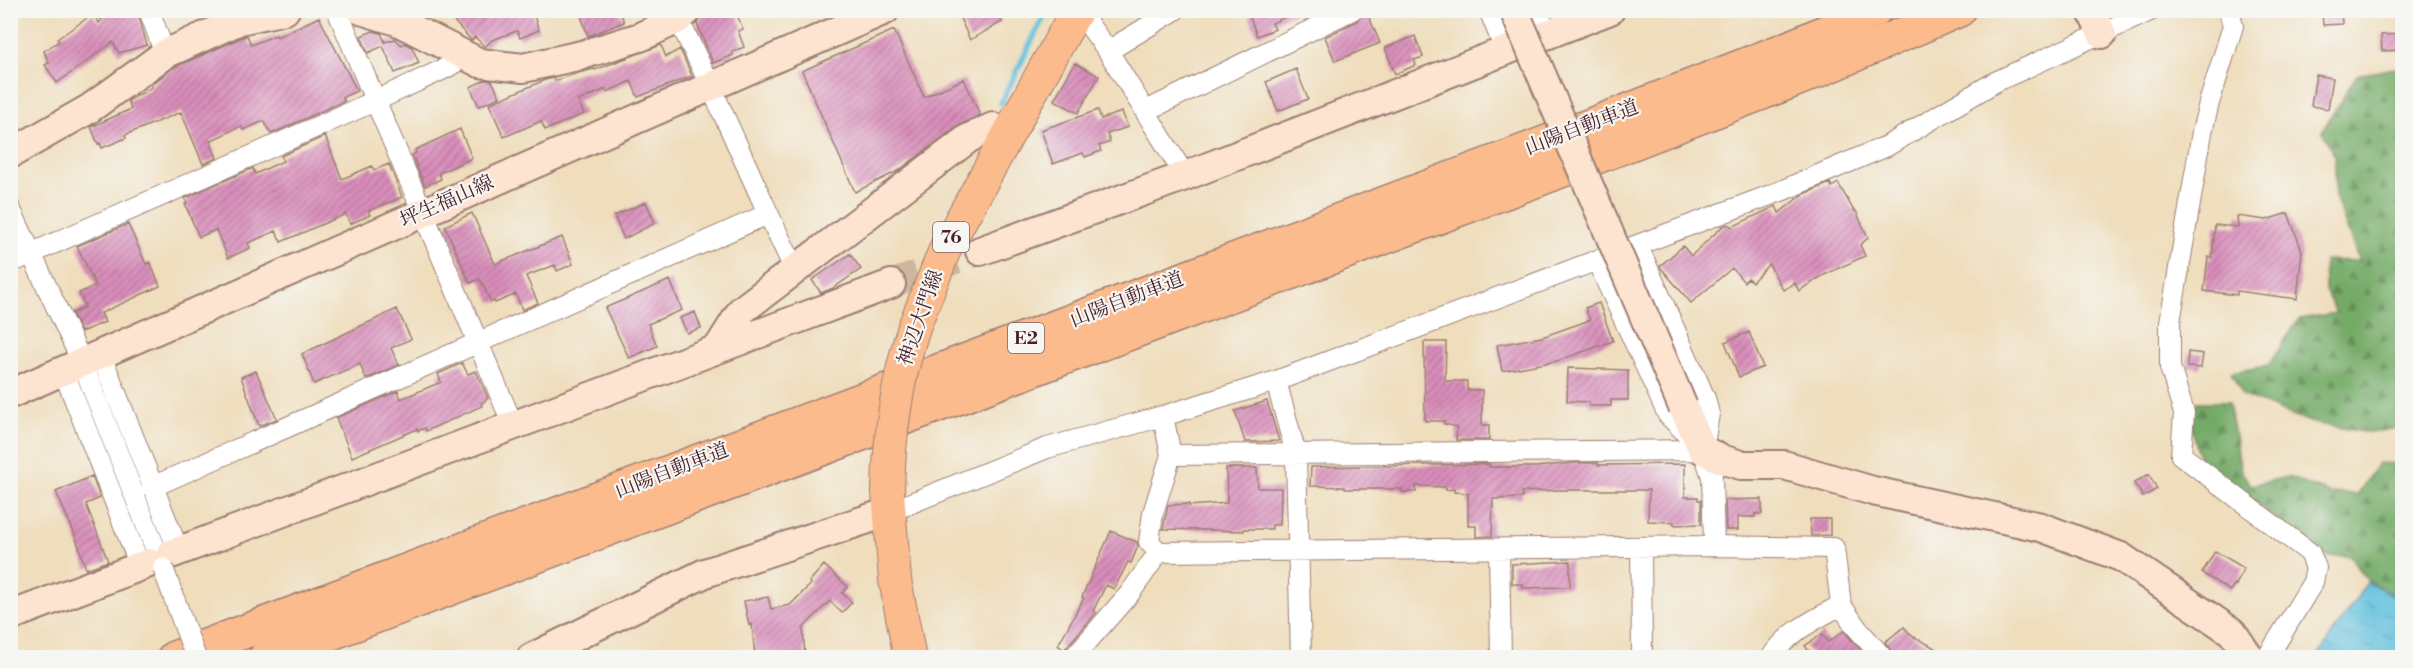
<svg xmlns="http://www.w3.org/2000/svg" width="2413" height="668" viewBox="0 0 2413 668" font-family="'Libre Bodoni','Noto Serif JP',serif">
<defs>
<pattern id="forest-firs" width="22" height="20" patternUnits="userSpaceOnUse" patternTransform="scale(1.5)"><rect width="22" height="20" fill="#73aa66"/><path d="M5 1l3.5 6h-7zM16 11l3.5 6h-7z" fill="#608a54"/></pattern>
<pattern id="water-ripples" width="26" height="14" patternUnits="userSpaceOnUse" patternTransform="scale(1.5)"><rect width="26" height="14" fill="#5fc0dd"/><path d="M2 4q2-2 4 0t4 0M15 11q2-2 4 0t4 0" fill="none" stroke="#509bb3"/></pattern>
<pattern id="building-hatch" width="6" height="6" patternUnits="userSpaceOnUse" patternTransform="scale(1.5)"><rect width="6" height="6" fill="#d98ebb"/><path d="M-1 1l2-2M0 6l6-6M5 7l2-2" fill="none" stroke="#b27398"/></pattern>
</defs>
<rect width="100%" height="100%" fill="#f6f6f2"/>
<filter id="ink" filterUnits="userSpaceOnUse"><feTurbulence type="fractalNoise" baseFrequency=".0167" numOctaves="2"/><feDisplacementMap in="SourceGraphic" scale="12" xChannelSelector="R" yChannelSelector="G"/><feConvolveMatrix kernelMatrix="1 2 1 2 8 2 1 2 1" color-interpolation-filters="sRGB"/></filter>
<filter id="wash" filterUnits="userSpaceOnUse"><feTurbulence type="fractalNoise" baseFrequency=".008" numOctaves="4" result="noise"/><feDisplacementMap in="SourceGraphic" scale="24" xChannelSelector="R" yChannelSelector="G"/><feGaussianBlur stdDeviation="1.35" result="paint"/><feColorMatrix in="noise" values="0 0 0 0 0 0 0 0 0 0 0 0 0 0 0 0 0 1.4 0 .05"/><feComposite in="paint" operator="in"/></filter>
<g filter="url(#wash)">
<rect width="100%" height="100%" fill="#efddbb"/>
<path fill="url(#forest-firs)" stroke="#5e6448" stroke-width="1.5" d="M2402,67v360l-33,6 -56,-10 -70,-27 -12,-24 37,-6 31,-47 37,-6 -11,-23 -1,-30 35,1 -24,-66v-38l-13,-26 35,-56z
M2198,402h31l12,69 10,14 37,-8 41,16 29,1 20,-31 19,1 5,8v129l-34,-20 -18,-25h-23l-127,-94 -10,-45z"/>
<path fill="url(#water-ripples)" stroke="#547084" stroke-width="1.5" d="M2368,581l34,20v56h-85z"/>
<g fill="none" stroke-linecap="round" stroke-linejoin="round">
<path stroke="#5fc0dd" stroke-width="6" d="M1001,103l46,-93"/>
</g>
<g id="blocks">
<path fill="url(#building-hatch)" d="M109,10h28l10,35 -28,8 -6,-11 -56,41 -12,-18 4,-2 -5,-12 15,-10 -2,-2 36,-25 6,9z
M444,10h88l7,20 -19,8 -3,-7 -25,9 -7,7 -10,-10 -3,3 -2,-1z
M579,10h40l5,12 -36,14z
M712,10h23l8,19 -5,2 6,16 -12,5 1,3 -20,8 -16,-39 7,-10z
M970,10h26l6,12 -32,18 -11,-24z
M1261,10h40l-29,13 3,6 -18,7 -8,-21z
M1364,10h2l14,33 -45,18 -10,-24 32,-16z
M2322,10h19l1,14 -19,1z
M319,17l38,74 -14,6 1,4 -73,33 -7,-13 -21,9 -2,-4 -31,15 7,17 -14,6 -22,-52 -56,23 1,3 -24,10 -2,-5 -2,1 -7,-17 40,-18 -3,-8 24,-14 -1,-2 22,-17 72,-32 2,-1 4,10 25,-10 1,2z
M894,30l30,67 40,-18 16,36 -21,10 -61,46 -43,21 -53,-121z
M373,31l8,2 4,9 10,-3 7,6 3,-2 7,4 7,16 -24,10 -12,-27 -15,7 -7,-17z
M2403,34v16l-21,1 -1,-16z
M1415,36l8,21 -9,3 2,5 -21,9 -10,-26z
M661,45l5,12 14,-8 12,27 -54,21 -7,-16 -24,11 -1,-3 -28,12 6,13 -39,16 -4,-9 -37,16 -15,-33 56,-24 9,-2 1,3 23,-8 16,-4 1,1z
M1075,63l24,13 -21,37 -24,-13z
M1296,69l12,30 -30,12 -12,-29z
M2316,75l17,3 -5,31 -17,-3z
M485,80l7,1 8,16 -21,9 -9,-19z
M1098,110l3,9 21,-7 6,15 -21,7 3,8 -11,4 2,5 -16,6 -2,-4 -30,11 -12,-34z
M460,129l12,29 -33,15 2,6 -16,7 -13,-31 4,-2 -1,-3z
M325,136l17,43 30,-13 2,4 15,-6 13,33 -34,14 2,4 -20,9 -4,-10 -65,28 -5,-11 -28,12 2,5 -22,10 -12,-28 -17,7 -14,-33 2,-1 -2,-5 68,-30 2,6 28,-13 -2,-5z
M1830,183l2,4 6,-4 16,28h2l12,27 -8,7 5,11 -43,20 -23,15 -4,-8 -12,7 -14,-26 -17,18 -4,-4 -4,4 -12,-14 -41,35 -30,-35 -1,-2 23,-20 8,10 32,-30 5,-2 4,3 44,-21 3,7 23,-18z
M646,202l9,21 -31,16 -10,-23z
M472,213l23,51 67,-27 11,27 -16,7 -2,-6 -29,11 12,27 -16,7 -6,-16 -21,9 -1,-2 -3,1 -11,-23 -10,4 -25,-57z
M2288,213l14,38 -5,48 -60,-8v4l-33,-4 4,-34 4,1 3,-33 23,2 -1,-11 29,4z
M128,224l18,40 4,-2 10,24 -59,27 4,9 -24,10 -9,-19 13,-6 -6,-14 17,-7 -19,-40z
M850,254l11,15 -28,19 -12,5 -9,-13z
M670,280l12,30 -34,14 9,22 -28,12 -24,-50z
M1599,303l14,38 -56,20 -55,10 -5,-26 45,-8 48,-17 -5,-12z
M397,309l14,30 -20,9 8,17 -33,14 -6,-15 -46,20 -12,-30z
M695,312l6,16 -14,5 -7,-15z
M1749,332l14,35 -24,10 -14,-35z
M1424,342h22l-1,39h22v9h15v35h7v15h-33l1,-13 -13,-3v-3h-19z
M2188,352l15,2 -2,14 -14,-1z
M462,363l6,11 8,-3 12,27 -7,6 1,2 -56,25 -1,-3 -7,3 -1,-2 -65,28 -16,-39 62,-27 3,8 40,-17 -3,-8z
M1568,368l60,2v30h-17v6h-22v-4l-22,-1z
M256,371l21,48 -18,7 -18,-49z
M1267,401l12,40 -34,1 -10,-31z
M1573,463h25v2l87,-1v33h13v3h3v24l-27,1v-3l-26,-1 1,-31h-90l-37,2v6l-29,1 -1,37 -16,1v-11h-8v-33l-14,-1v-3l-8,1v-3l-30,-1v6h-14v-3h-57v-2l-35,-1 1,-19 178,-3v3h47z
M1226,468h31l1,20h23l-1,37h-8v4h-28v2l-81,-2 5,-24 21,-1v2l38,-3z
M2149,474l8,15 -14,8 -9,-14z
M92,476l8,22 -14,6 22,57 -22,8 -11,-34 -19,-43z
M1762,499v15h-7v3h-17v13h-12l-1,-30z
M1810,519h20v16l-19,1z
M1111,531l26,11 1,4 -7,17 -3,-1 -14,27 -8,-4 -13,26 3,2 -32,37 -6,-5 26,-47 -2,-1z
M2215,551l29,17 -8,17 -1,-1 -5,7 -28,-18z
M1570,561v26l-47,1v-4h-11v-20z
M824,565l24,22 -6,6 10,9 -10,11 -12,-12 -27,27 2,29h-50l-3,-33 -3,1 -5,-24 24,-4 3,12 19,-4 21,-21 -2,-2z
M1904,627l8,9 40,21h-57l-10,-15z
M1844,631l22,26h-58l4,-2 -7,-9 17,-12 6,8z"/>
</g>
</g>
<g filter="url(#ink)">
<use href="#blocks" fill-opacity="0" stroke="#9c7e73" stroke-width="1.5"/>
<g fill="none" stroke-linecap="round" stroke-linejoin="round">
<path stroke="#ceb79e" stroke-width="28" stroke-dasharray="28 14" stroke-linecap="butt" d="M891,284l89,-33"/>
<defs>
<path id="street" d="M149,10l16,44
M337,10l176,415
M670,10l8,9c42,82 76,168 117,251
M1489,10l17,42
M1537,10l11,25
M2229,10l4,16 -24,77 -7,29 -32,190v45l14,46 -3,42 129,98 6,15 -3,14 -46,76
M1074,18l15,7 19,26 77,125
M1108,51l67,-41
M1146,111l206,-101
M10,208l72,154 81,206
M10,263l365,-162 71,-33 18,-11
M101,355l78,197
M63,370l77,196
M1276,381l20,73 5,204
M1163,416l8,39 532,-5 6,-36 -4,-16 -67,-152
M152,487l616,-273
M889,512l158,-64 116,-32 113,-35 505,-190 106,-45 108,-64 157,-72
M1714,546l120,2 7,57 15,22 27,31
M1641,547l1,111
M1499,550l2,108
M1159,552l-10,-10 4,-29 18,-58
M1073,658l57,-65 29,-41 555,-6 -2,-69 -9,-27 -35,-35 -71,-154
M1771,658c16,-26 45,-39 70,-53"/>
<path id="secondary" d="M361,10l36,11 83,42 43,5 59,-13 58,-18 38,-18 10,-9
M2091,10l11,24
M10,154l79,-45 76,-55 75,-34 45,-10
M980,251l205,-75 425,-166
M719,347l23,-37 227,-172 24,-11 16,7
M10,394l875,-384
M1683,407l20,43 18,9 20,6h43l89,26 168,36 80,30 111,75 18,26
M171,554l720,-270
M10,616l139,-53
M531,658l174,-85 184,-61"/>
<path id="primary" d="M914,327l32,-80 131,-237
M888,492l7,88 15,78"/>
<path id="highway" d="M174,658l1355,-509 259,-101 87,-38
M265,658l1275,-479 263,-102 156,-67"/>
</defs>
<use href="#street" stroke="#9c7e73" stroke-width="22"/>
<use href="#secondary" stroke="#9c7e73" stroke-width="32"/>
<use href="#primary" stroke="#9c7e73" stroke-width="34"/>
<use href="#highway" stroke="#9c7e73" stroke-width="36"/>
<use href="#street" stroke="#fff" stroke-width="20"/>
<use href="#secondary" stroke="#fde4d1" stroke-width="28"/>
<use href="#primary" stroke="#fbbb8d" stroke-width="32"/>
<use href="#highway" stroke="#fbbb8d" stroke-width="33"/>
<defs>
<path id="street-bridge" d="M163,568l33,90"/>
<path id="secondary-bridge" d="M1514,10l169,397"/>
<path id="primary-bridge" d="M888,492c1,-56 9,-112 26,-165"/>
</defs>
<use href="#street-bridge" stroke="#9c7e73" stroke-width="22" stroke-linecap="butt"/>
<use href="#secondary-bridge" stroke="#9c7e73" stroke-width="32" stroke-linecap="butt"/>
<use href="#primary-bridge" stroke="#9c7e73" stroke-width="34" stroke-linecap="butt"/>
<use href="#street-bridge" stroke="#fff" stroke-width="20"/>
<use href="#secondary-bridge" stroke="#fde4d1" stroke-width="28"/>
<use href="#primary-bridge" stroke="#fbbb8d" stroke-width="32"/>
</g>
</g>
<g text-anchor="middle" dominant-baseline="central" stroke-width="4.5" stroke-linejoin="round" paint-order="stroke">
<g fill="#f6f6f2" stroke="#7e6067" stroke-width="1.5">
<rect x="933" y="222" width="36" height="30" rx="4.5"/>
<rect x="1008" y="323" width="36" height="30" rx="4.5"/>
</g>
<g font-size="18" font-weight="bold" fill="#4a1f2b">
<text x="951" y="237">76</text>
<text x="1026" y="338">E2</text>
</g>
<g font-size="20" fill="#4a1f2b" stroke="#f6f6f2">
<text transform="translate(1582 128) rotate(-21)">山陽自動車道</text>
<text transform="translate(447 202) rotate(-24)">坪生福山線</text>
<text transform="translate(1127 300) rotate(-21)">山陽自動車道</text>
<text transform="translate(921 318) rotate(-71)">神辺大門線</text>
<text transform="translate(672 471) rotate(-21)">山陽自動車道</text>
</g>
</g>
<rect width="2413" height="668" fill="none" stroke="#f6f6f2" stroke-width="36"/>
</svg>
